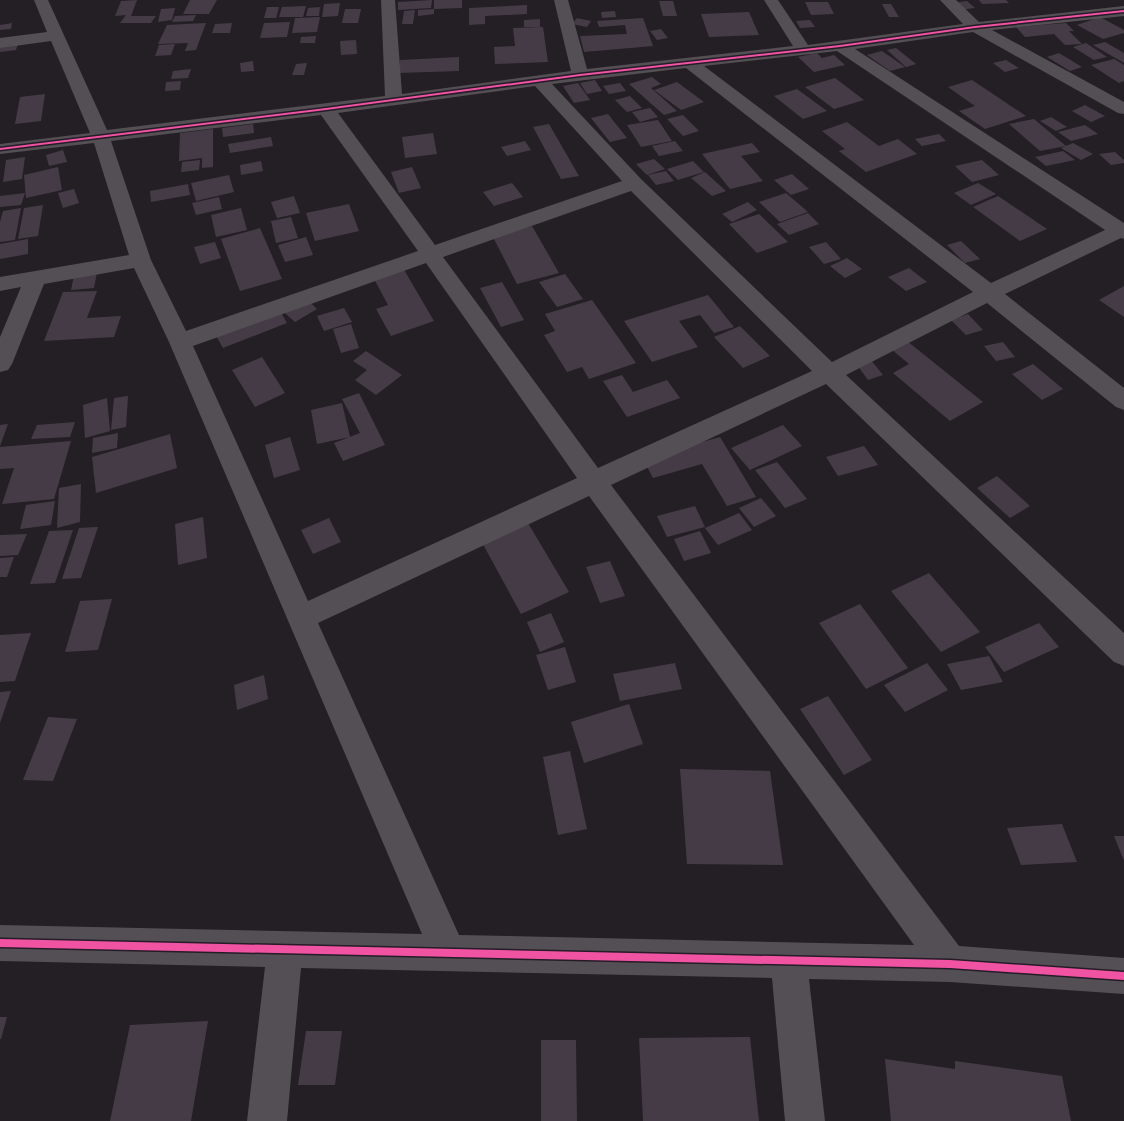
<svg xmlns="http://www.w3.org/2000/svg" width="1124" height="1121" viewBox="0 0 1124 1121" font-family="'Asap Condensed',sans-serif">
<rect width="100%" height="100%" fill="#241f25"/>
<path fill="#453b47" d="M137,0l-6,16h25l-5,7h-31l6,-8 -11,1 6,-15z
M190,0h27l-8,14h-26z
M432,0l-1,8 -33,2v-8z
M434,0h28v8l-28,1z
M979,0h27l3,3 -27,1z
M659,1h14l4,15h-14z
M967,1l8,7 -16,2 -7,-7z
M805,2h23l6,12 -23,1z
M340,3l-2,13 -16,1 2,-13z
M882,4h9l8,13h-10z
M527,5v9l-42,2v8l-16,1v-17z
M306,6l-3,11h-24l3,-10z
M267,7h12l-3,11h-12z
M320,7l-1,9h-13l2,-8z
M175,8l-3,12 -14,2 3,-13z
M345,9h16l-3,14h-16z
M434,9v5l-16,2v-6z
M415,10l-2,14h-11l2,-13z
M615,11l1,6 -14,1 -1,-6z
M749,12l10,23 -50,2 -8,-23z
M196,15l-3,6 -21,1 3,-6z
M320,17l-3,15 -25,1 3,-15z
M1100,17l24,13v3l-21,6 -26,-14z
M577,18l14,3 -4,6 -15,-3z
M643,18l10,28 -69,6 -4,-16 47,-2 -2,-9 -26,2 -2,-6z
M540,19v8h-16v-7z
M810,20l5,7 -15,1 -4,-7z
M290,22l-3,15 -27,1 4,-15z
M12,23l-1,6 -11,1v-5z
M206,23l-10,27 -11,1 3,-8 -30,1 9,-19z
M232,23l-2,10h-18l3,-9z
M1066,23l8,8h-5l13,13 -17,1 -11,-11 -29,3 -9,-10z
M543,27l5,35 -53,2 -1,-17 21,-1 -2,-18z
M661,29l7,9 -11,2 -7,-9z
M316,36l-1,7h-15l1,-6z
M19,40l-3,10 -16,2v-10z
M356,40l1,14 -16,1 -1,-14z
M1105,42l19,11v10l-31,-18z
M1086,43l21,14 -13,3 -21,-13z
M175,44l-4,11 -16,1 4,-11z
M896,48l20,16 -10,3 -19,-17z
M882,51l23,16 -15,4 -23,-16z
M817,53l5,5 12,-3 11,10 -31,7 -16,-15z
M1059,53l23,14 -12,4 -23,-14z
M459,57v14l-60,2 1,-13z
M1114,59l10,6v16l-5,2 -28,-18z
M1006,60l13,8 -14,4 -12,-9z
M253,61l1,10 -13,1 -1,-9z
M307,63l-3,12h-12l4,-11z
M191,69l-3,9 -17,1 2,-8z
M652,77l9,7 -10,4 26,23 -13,4 -35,-31z
M835,78l29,22 -30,9 -29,-22z
M595,80l7,11 -15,3 -7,-11z
M972,80l54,36 -41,13 -26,-18 16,-5 -27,-19z
M181,81l-1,9 -15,1 1,-9z
M677,82l27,20 -23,8 -27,-20z
M578,83l12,17 -16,3 -11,-17z
M620,83l6,8 -17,3 -6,-8z
M797,89l30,22 -24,8 -29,-23z
M45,94l-4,27 -26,3 5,-27z
M630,96l12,12 -15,4 -12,-12z
M1085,105l20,11 -14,6 -19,-11z
M650,108l8,9 -18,5 -8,-10z
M608,114l19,24 -17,4 -19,-24z
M683,115l16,16 -16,5 -16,-17z
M1051,117l16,10 -11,4 -16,-10z
M1034,119l32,27 -26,5 -31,-27z
M658,120l14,21 -31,6 -14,-22z
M847,122l32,24 19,-7 19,15 -51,18 -27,-21 6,-2 -23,-18z
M253,124l1,9 -31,4 -1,-9z
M549,124l30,52 -18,3 -28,-52z
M1085,125l13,9 -27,7 -13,-9z
M213,129v38l-11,1v-10l-23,3 1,-28z
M433,133l4,21 -32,4 -3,-21z
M939,134l7,7 -24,5 -7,-7z
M271,137l2,9 -43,7 -2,-9z
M525,141l6,9 -24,6 -6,-9z
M675,141l8,10 -24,5 -7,-10z
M752,143l8,9 -19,4 22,25 -33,8 -28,-35z
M1073,143l20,11 -12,6 -20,-12z
M63,150l4,12 -18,4 -3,-11z
M1063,151l12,9 -29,6 -11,-9z
M1115,152l9,8v3l-13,2 -12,-11z
M25,157l-3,22 -19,3 3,-22z
M654,159l11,10 -18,6 -11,-11z
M200,160l-1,10 -18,2 1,-10z
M982,160l17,15 -27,7 -17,-16z
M261,161l2,10 -22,4 -1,-10z
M693,161l11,11 -26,8 -11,-11z
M58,167l4,23 -36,8 -2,-23z
M412,167l9,21 -22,5 -8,-21z
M666,171l8,10 -18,4 -8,-10z
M705,172l21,19 -14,5 -21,-18z
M792,174l17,15 -18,6 -17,-15z
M229,175l5,17 -38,9 -5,-18z
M512,183l11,14 -29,9 -11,-14z
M978,183l18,11 -25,11 -17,-12z
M188,184l2,11 -39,7 -1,-11z
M74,189l5,14 -16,5 -5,-15z
M25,193l-4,12 -21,2v-11z
M786,193l22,19 -28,10 -21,-20z
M294,196l6,17 -23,5 -6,-16z
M998,196l49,33 -27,12 -47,-34z
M219,197l3,12 -26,6 -4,-12z
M748,202l9,8 -25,12 -10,-8z
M349,204l10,27 -44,10 -9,-28z
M43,205l-5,31 -20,3 6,-31z
M21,208l-6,32 -15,2v-20l3,-11z
M241,208l6,22 -31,7 -5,-22z
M808,213l11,11 -30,11 -12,-11z
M759,214l29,28 -31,11 -28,-29z
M291,217l7,21 -22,5 -5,-22z
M532,226l27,47 -42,11 -25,-49z
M260,228l22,51 -42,12 -19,-52z
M306,237l7,18 -28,7 -7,-17z
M28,239v15l-28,5v-15z
M961,241l19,18 -15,4 -18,-18z
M215,242l6,16 -21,6 -6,-17z
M826,242l15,17 -17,5 -15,-17z
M847,258l15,11 -17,9 -15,-12z
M403,268l31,53 -43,15 -15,-27 12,-4 -15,-28z
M909,268l18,14 -21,9 -18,-14z
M97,272l-3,16 -23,2 3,-15z
M565,274l18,25 -26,8 -18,-25z
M502,282l22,38 -23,7 -21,-39z
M1124,286v31l-25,-17z
M97,291l-10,27 34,-2 -7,21 -70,4 19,-49z
M301,294l16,15 -22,13 -17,-15z
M708,295l26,32 -20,6 -14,-18 -21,6 19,26 -46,15 -28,-41z
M592,300l44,63 -47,16 -7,-12 -15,5 -23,-37 11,-4 -10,-17z
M344,308l8,14 -28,9 -7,-15z
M279,309l8,14 -64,25 -8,-14z
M968,314l15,16 -17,5 -15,-15z
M351,324l8,24 -18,5 -8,-24z
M740,326l30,30 -27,12 -29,-31z
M907,341l76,61 -33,19 -57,-48 16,-9 -18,-15z
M1003,342l12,15 -19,4 -12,-15z
M366,351l36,24 -26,20 -21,-15 12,-10 -14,-9z
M866,354l17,21 -15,5 -16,-22z
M262,357l23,36 -30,14 -23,-37z
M1033,364l30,25 -21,11 -30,-26z
M622,375l11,17 34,-12 13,18 -53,19 -24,-36z
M359,393l26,52 -42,16 -9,-18 26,-10 -18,-34z
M128,396l-2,31 -15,3 3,-32z
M107,398l3,33 -25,7 -2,-33z
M342,403l8,34 -33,7 -6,-34z
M75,422l-5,15 -39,2 6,-14z
M8,424l-8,22v-21z
M783,425l19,21 -52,24 -19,-22z
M118,433l-1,15 -25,5 1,-15z
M170,434l7,34 -81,25 -4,-36z
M290,437l10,33 -26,8 -9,-33z
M720,437l36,60 -29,9 -25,-42 -49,14 -10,-19z
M71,441l-17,58 -52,5 12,-36 -14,1v-22z
M864,446l14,19 -40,11 -12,-19z
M777,462l30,37 -22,9 -30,-38z
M997,476l33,30 -20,12 -33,-30z
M81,484l-1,38 -23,6 2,-40z
M761,498l15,18 -22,11 -15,-19z
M55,501l-4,24 -31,4 6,-24z
M695,506l10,21 -38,10 -10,-21z
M739,513l13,17 -34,15 -13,-17z
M203,517l4,41 -29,7 -3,-41z
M329,518l12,24 -28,12 -12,-24z
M525,518l44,74 -48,22 -42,-77z
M98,527l-17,51 -19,1 17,-51z
M73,530l-18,53 -25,1 19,-53z
M700,531l11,22 -27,8 -10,-22z
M27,534l-9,21 -18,1v-21z
M14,557l-7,20h-7v-19z
M610,561l15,35 -25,7 -14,-36z
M929,573l51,59 -39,20 -50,-61z
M112,599l-14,51 -33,2 15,-51z
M860,604l48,64 -42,21 -47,-66z
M551,613l13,29 -24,10 -13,-30z
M1039,623l20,24 -55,25 -19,-25z
M31,633l-16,48 -15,1v-47z
M565,647l11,35 -28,8 -12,-35z
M989,656l14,26 -42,8 -14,-26z
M675,663l7,26 -62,12 -7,-27z
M927,663l21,27 -43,22 -21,-27z
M264,675l4,24 -31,11 -3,-25z
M11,691l-11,32v-31z
M828,696l44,64 -28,15 -44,-66z
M629,704l14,40 -59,19 -13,-41z
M48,717l29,2 -24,62 -30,-1z
M570,751l17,78 -29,6 -15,-78z
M680,769l90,2 13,94 -96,-1z
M1062,824l15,38 -56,3 -14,-37z
M1114,836h10v25z
M0,1017h7l-6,22h-1z
M208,1021l-17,100h-81l20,-96z
M306,1031h36l-7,54h-37z
M750,1037l9,84h-116l-4,-83z
M541,1040h35l1,81h-36z
M885,1059l70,10v-8l107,15 9,45h-180z"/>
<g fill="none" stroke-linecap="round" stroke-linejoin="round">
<path fill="#534f54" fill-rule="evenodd" d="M34,0h14l59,130 278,-34 -4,-96h14l7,94 169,-23 -17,-71h14l19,69 206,-23 -29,-46h14l30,45 155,-21 -23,-24h16l23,22 145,-16v10l-132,14 132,72v12l-6,-1 -145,-81 -118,17 269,174v16l-3,-1 -116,56 119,94v22l-8,-3 -129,-104 -141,72 278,258v33l-10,-4 -288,-278 -215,101 348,461 165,12v36l-174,-12 -141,-3 16,142h-40l-13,-143 -471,-10 -14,153h-40l18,-154 -265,-6v-36l422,9 -253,-592 -35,-74 -90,16 -32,80 -4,6 -8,2v-35l21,-50 -21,4v-14l129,-22 -35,-112 -94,11v-10l90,-11 -39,-92 -51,7v-10l47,-6zM837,51l268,179 -114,53 -287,-217zM686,68l287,224 -141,70 -191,-183 -89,-95zM535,86l87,95 -187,64 -97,-132zM321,115l97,136 -232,80 -35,-71 -40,-119zM631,191l181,180 -214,97 -155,-211zM426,263l151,215 -269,123 -115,-255zM589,496l325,449 -455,-10 -141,-312z"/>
<defs>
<path id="cycleway" d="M1124,10v2l-149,16 -135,19 -260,29 -254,34 -326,40v-2l326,-40 254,-34 260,-29 135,-19z
M0,939l950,21 174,12v8l-174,-12 -950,-21z"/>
</defs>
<use href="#cycleway" stroke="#251c28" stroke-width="3"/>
<use href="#cycleway" fill="#f153a3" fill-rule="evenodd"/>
</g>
</svg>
